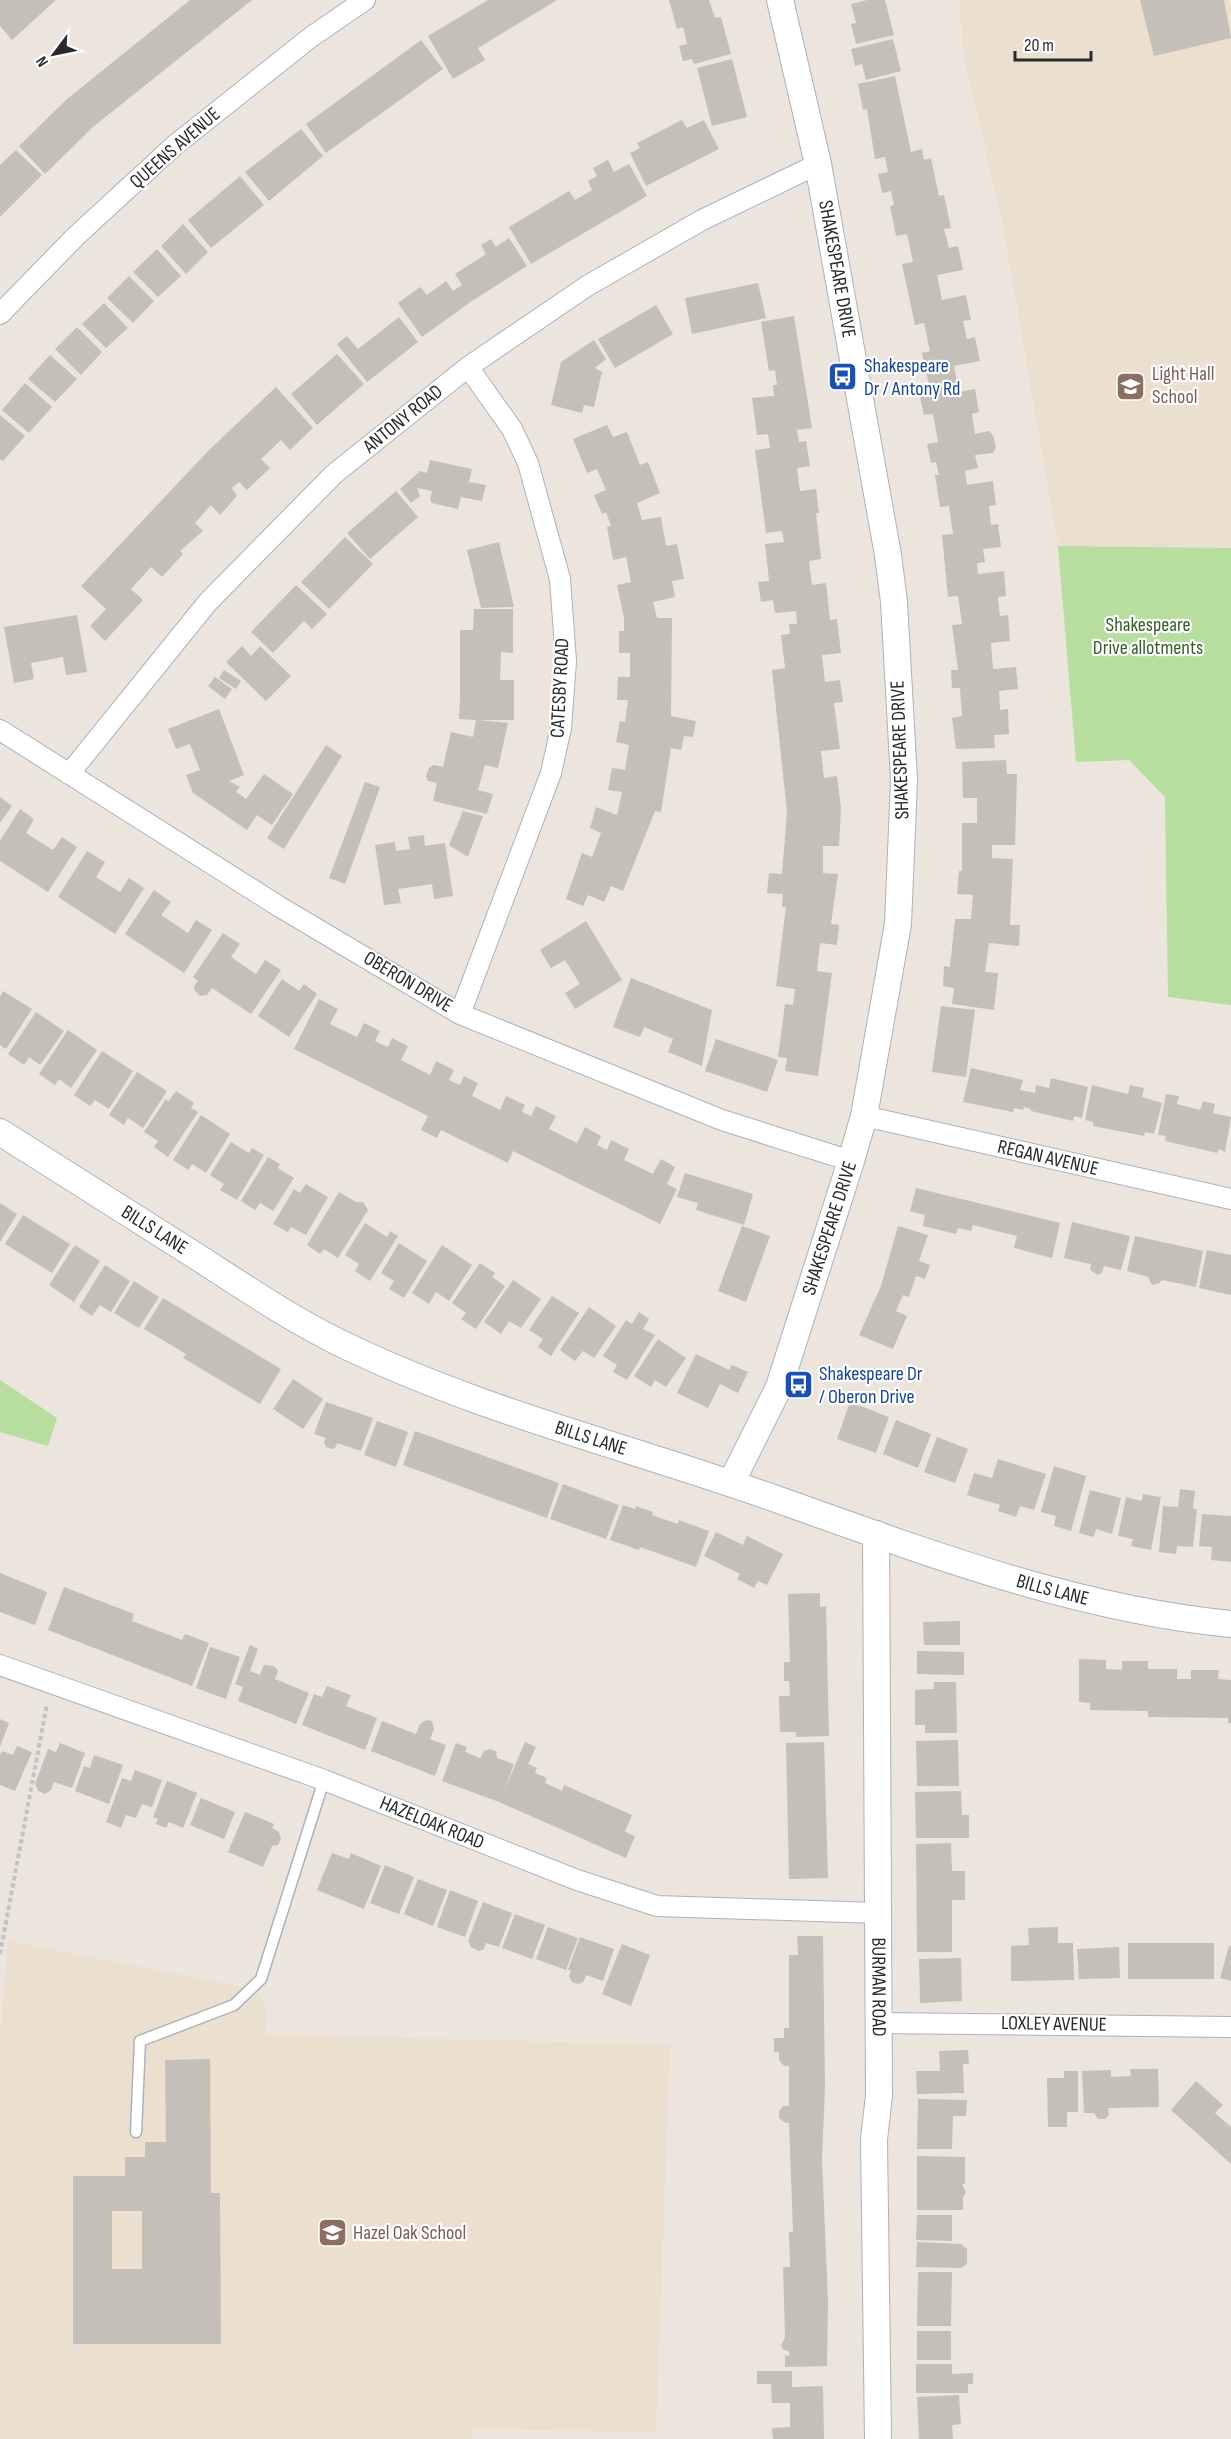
<svg xmlns="http://www.w3.org/2000/svg" width="1231" height="2439" viewBox="0 0 1231 2439" font-family="'Sofia Sans Condensed',sans-serif">
<rect width="100%" height="100%" fill="#ebe5de"/>
<path fill="#ebe0cf" d="M959,0h272v548l-173,-2 -55,-320 -39,-169z
M8,1941l250,49 9,20 -2,24 405,11 -14,387 -184,-3 -1,10h-471v-404z"/>
<path fill="#b7dd9f" d="M1058,546l173,2v457l-63,-8 -3,-200 -36,-37 -53,2z
M0,1380l57,38 -9,28 -48,-14z"/>
<path fill="#c4bfb9" fill-rule="evenodd" d="M0,0h56l-44,40 -12,-14z
M190,0h62l-159,127 -48,47 -26,-28 48,-47z
M488,0h69l-79,48 7,12 -32,19 -25,-43z
M669,0h40l6,18 6,-1 10,37 -37,10 -2,-5 -9,2 -4,-15 8,-2 -4,-17 -6,2z
M867,0h18l9,35 -38,9 -5,-20 5,-1 -5,-19z
M1140,0h84l7,38 -77,18z
M893,39l8,32 -35,9 -4,-16 -7,2 -4,-17z
M421,40l22,29 -117,84 -20,-29z
M732,59l15,58 -35,9 -15,-58z
M895,76l16,76 11,-3 2,11 7,-2 8,38 5,-1 7,33 -7,1 5,19 9,-2 5,24 -26,5 5,25 24,-5 5,25 -8,1 4,18 8,-2 5,24 -26,5 5,26 16,-3 4,23 -7,2 3,20 14,-3 4,4 3,12 -3,6 -18,2 3,13 -13,3 2,14 26,-4 3,24 -7,1 2,19 7,-1 3,23 -18,2 2,13 -8,1 1,11 26,-3 2,25 -8,1 2,19 8,-1 2,26 -19,2 2,26 23,-2 2,22 -19,2 1,19 8,-1 1,25 -15,1 1,13 -39,1 -4,-31 10,-2 -2,-28h-8l-1,-18h7l-6,-45 10,-1 -4,-28 -10,1 -6,-62 11,-1 -4,-28 -9,1 -5,-32h4l-3,-13 -5,1 -4,-19 11,-2 -5,-28 -9,1 -4,-18 11,-2 -9,-42 8,-2 -6,-28 -9,2 -13,-61 11,-2 -6,-28 -11,2 -6,-30 4,-1 -3,-14 -9,2 -4,-19 10,-2 -3,-15 -10,2 -8,-50 -4,1 -5,-26z
M682,120l5,8 17,-8 15,29 -73,37 -16,-33 10,-5 -3,-5z
M301,129l22,27 -54,45 -24,-29z
M16,150l26,25 -42,42v-52z
M608,160l6,12 15,-8 18,32 -116,68 -22,-37 60,-36 6,9 17,-10 -4,-9 9,-5 -4,-8z
M240,176l24,29 -53,43 -23,-28z
M183,224l25,28 -22,22 -25,-28z
M509,238l18,28 -55,35 -50,36 -24,-34 22,-16 7,8 19,-14 7,10 9,-6 -7,-11 31,-20 -5,-9 10,-6 5,8z
M157,249l24,27 -23,21 -25,-25z
M129,276l25,25 -21,22 -26,-25z
M758,283l8,35 -74,16 -7,-36z
M104,303l24,25 -22,20 -24,-24z
M656,305l17,29 -58,34 -17,-29z
M794,316l18,112 -15,2 2,12 7,-1 4,25 -13,2 3,23 16,-2 3,24h-3l5,46 -12,2 3,24 14,-2 4,37 7,-1 4,34 -19,2 3,27 15,-2 3,22 -9,1 6,46 -19,2 3,27 13,-2 4,32 -2,38h-16v27l15,1 -7,50 8,1 -2,20 -17,-2 -3,28 15,2 -14,103 -33,-5 2,-13 -9,-1 7,-53 8,1 2,-16 -19,-3 10,-79h-4l1,-13 -16,-1 2,-20 13,1 5,-62 -15,-142 13,-2 -4,-33 9,-1 -1,-10h8l-1,-13 -21,2 -2,-13 -12,2 -3,-20 11,-1 -4,-37 19,-2 -2,-11 -16,2 -11,-83 15,-2 -2,-14 -11,1 -5,-37 22,-2 -1,-11h4l-2,-15 -6,1 -8,-49z
M399,317l19,25 -51,40 -30,-38 10,-8 11,13z
M77,327l25,25 -21,23 -26,-26z
M594,340l12,19 -11,9 7,4 -8,35 -10,-2 -2,8 -31,-8 10,-43z
M337,354l27,30 -47,41 -26,-31z
M50,355l27,24 -22,23 -27,-23z
M25,383l27,24 -23,26 -27,-23z
M276,387l37,41 -23,22 -9,-10 -20,19 9,9 -23,22 -8,-8 -7,6 5,8 -17,19 -9,-10 -16,18 8,8 -23,20 3,3 -21,23 -11,-10 -20,22 12,11 -38,41 -15,-15 16,-17 -25,-23 128,-136z
M0,415l25,21 -22,25 -3,-2z
M607,425l6,12 14,-5 13,33 8,-3 12,31 -23,10 5,17 19,-3 5,29 11,-2 7,35 -12,2 3,16 -22,5 4,16h15l-1,98 25,5 -3,16 -9,-1 -3,14 -10,-2 -10,64 -6,-1 -32,80 -12,-5 -7,16 -16,-7 -5,11 -17,-7 16,-46 10,4 9,-24 -11,-5 6,-21 21,8 5,-23 -14,-2 4,-22 13,2 4,-25 -13,-3 4,-21 5,1 3,-22h-11l1,-23h12v-24h-11v-22h5v-13l-7,-33 14,-3 -5,-25 -13,3 -6,-33 4,-1 -5,-14 -4,2 -8,-19 12,-5 -9,-21 -10,4 -14,-34z
M430,460l42,9 -3,13 17,3 -4,16 -21,-4 -3,12 -26,-6 -2,-3 2,-9 -15,-3 3,8 -9,7 -11,-14 20,-18 7,2z
M396,491l22,26 -48,42 -23,-26z
M345,537l28,27 -44,45 -28,-27z
M499,542l15,65 -33,1 -14,-58z
M296,585l31,29 -15,15 -8,-8 -31,32 -22,-21z
M474,609h39v44l-12,-1 -1,28h14v40h-35l29,3 -10,45 -13,-3 -7,25 15,4 -6,20 -54,-13 4,-18 -9,-2 -2,-5 3,-8 5,-3 9,2 8,-35 22,5 3,-17 -17,-1 1,-19v-70h13z
M77,615l10,57 -21,3 -3,-18 -32,6 3,16 -20,4 -10,-56z
M242,646l9,10 9,-10 31,30 -25,25 -40,-39z
M224,670l17,11 -5,8 -17,-11z
M215,677l17,12 -7,10 -17,-13z
M219,709l25,66 -15,6 11,6 -4,5 10,7 18,-25 29,20 -21,31 -15,-10 -10,15 -54,-37 -7,-18 14,-5 -10,-26 -14,5 -8,-20z
M326,745l16,11 -58,93 -17,-11z
M1006,760l1,14h10l-2,71h-23v13l21,1 -3,66h10l-1,21 -30,-3 -4,29 13,1 -4,37 -42,-6 2,-16 -11,-2 1,-20 6,1 5,-48h16l2,-24 -16,-1 2,-23h3v-48h15v-25h-14l-1,-36z
M365,782l15,5 -35,97 -16,-6z
M0,797l12,9 -12,17z
M20,809l14,10 -8,14 27,17 9,-13 15,10 -29,45 -48,-31v-20z
M463,811l20,5 -15,41 -19,-12z
M424,835l1,11 20,-3 8,53 -19,3 -2,-15 -34,5 3,14 -17,2 -9,-60 20,-3 1,9 14,-2 -2,-12z
M87,851l18,11 -9,15 24,15 9,-14 15,10 -29,46 -57,-37z
M154,890l17,12 -10,13 27,18 8,-13 16,10 -28,43 -59,-39z
M586,921l36,59 -47,29 -10,-16 15,-9 -15,-24 -14,8 -11,-18z
M223,933l17,11 -9,13 25,17 9,-14 16,10 -30,44 -39,-26 -5,7 -7,1 -5,-5 -1,-5 4,-5 -5,-4z
M631,978l81,32 -10,56 -34,-14 5,-13 -29,-12 -4,10 -27,-10z
M282,979l17,12 5,-7 13,10 -28,43 -31,-21z
M3,991l29,18 -26,40 -6,-4v-48z
M319,999l19,10 -8,15 27,13 7,-14 16,8 -5,10 13,6 4,-9 16,8 -7,14 29,15 6,-14 18,9 -5,10 11,5 4,-9 14,7 -6,13 28,14 6,-14 19,9 -3,7 9,4 5,-10 20,10 -7,13 28,14 8,-16 16,9 -4,9 10,5 4,-10 18,9 -5,11 29,14 8,-15 14,8 -8,17 10,5 -17,35 -147,-73 -5,12 -67,-33 -4,8 -16,-8 7,-14 -134,-67z
M941,1006l34,4 -9,67 -34,-5z
M36,1012l28,19 -24,34 -11,-8 -5,8 -16,-11z
M68,1030l29,20 -26,38 -12,-9 -4,6 -16,-11z
M716,1039l62,21 -11,32 -62,-21z
M102,1051l31,20 -24,38 -14,-9 -5,6 -16,-11z
M971,1068l52,12 -3,10 15,3 1,-8 13,3 2,-10 37,9 -6,31 -8,-2 -1,5 -42,-10v-2l-7,-2 -1,3 -9,-2 -1,4 -50,-10z
M137,1072l30,19 -24,37 -15,-10 -4,7 -15,-10z
M1092,1085l36,9 2,-9 14,3 -2,9 20,6 -8,31 -9,-2 -1,4 -51,-10v-4l-8,-2z
M176,1091l18,12 -3,5 7,4 -30,45 -14,-10 4,-6 -14,-9 22,-33 2,3z
M1166,1094l13,2 -2,8 23,6 3,-9 12,3 -2,9 18,4 -6,35 -6,-3 -2,4 -52,-12 1,-5 -8,-1z
M201,1115l29,19 -24,39 -14,-9 -4,6 -15,-10z
M231,1142l18,11 3,-5 12,7 -27,45 -17,-10 4,-6 -14,-9z
M268,1157l12,7 -2,4 16,10 -21,33 -13,-8 -5,7 -14,-9z
M685,1173l68,21 -9,31 -48,-15 2,-7 -21,-6z
M306,1184l22,13 -22,38 -15,-8 -3,5 -15,-8 21,-35 6,4z
M916,1188l144,35 -8,35 -38,-10 3,-12 -44,-11 -2,6 -13,-3 -2,6 -33,-8 2,-11 -15,-4z
M339,1192l17,10h7l5,8 -30,48 -14,-9 -4,5 -13,-9z
M0,1203l17,11 -17,28z
M23,1215l47,29 -18,29 -47,-29z
M1072,1222l58,14 -9,34 -17,-4 -2,7 -4,2 -8,-5 1,-6 -27,-6z
M365,1223l22,14 3,-6 8,5 -28,45 -15,-10 4,-7 -14,-9z
M742,1226l28,10 -24,66 -28,-11z
M898,1226l30,9 -9,26 11,4 -5,14 -9,-3 -7,21 -6,-2 -7,16 11,5 -14,33 -34,-14 22,-49z
M1135,1236l68,15 -7,36 -34,-7 -3,3 -7,2 -4,-8 -21,-6z
M399,1243l28,18 -23,37 -15,-9 5,-8 -13,-8z
M75,1245l25,16 -26,41 -25,-17z
M442,1245l30,20 -23,36 -13,-9 -7,12 -17,-11z
M1207,1250l24,5v40l-32,-7z
M480,1263l15,10 -3,4 13,9 -29,43 -15,-10 5,-6 -14,-10z
M105,1265l25,16 -19,31 -11,-7 -8,11 -13,-9z
M513,1280l28,19 -20,29 -12,-7 -8,13 -17,-12z
M134,1281l25,16 -20,31 -25,-15z
M552,1296l27,17 -28,43 -13,-9 5,-8 -14,-9z
M163,1298l118,71 -21,35 -77,-46 3,-4 -42,-25z
M589,1307l27,19 -22,32 -11,-7 -8,10 -15,-11z
M639,1312l10,7 -6,10 12,6 -28,45 -14,-8 4,-7 -14,-9 23,-36 6,4z
M658,1339l28,19 -20,29 -11,-7 -4,7 -17,-11z
M696,1354l33,16 3,-5 16,7 -10,21 -18,-9 -12,24 -31,-15z
M293,1379l30,20 -20,30 -30,-20z
M326,1402l47,16 -12,33 -24,-8 -1,4 -4,2 -6,-2 -2,-5 2,-4 -12,-4z
M850,1402l39,15 -13,36 -39,-14z
M896,1420l35,14 -13,34 -35,-14z
M377,1421l31,11 -12,35 -32,-12z
M415,1431l144,52 -12,35 -144,-53z
M937,1437l31,12 -13,34 -31,-11z
M998,1459l48,15 -12,36 -14,-4 -4,11 -18,-6 2,-6 -33,-10 7,-22 18,5z
M1054,1466l32,10 -15,55 -17,-5 2,-10 -15,-4z
M563,1484l56,21 -13,34 -56,-20z
M1180,1489l15,2 -2,18h4l-4,38 -16,-1 -1,8 -17,-2 4,-46 15,1z
M1090,1490l31,8 -9,36 -16,-5 -2,8 -15,-4z
M1143,1494l18,3 -10,53 -20,-4 2,-7 -15,-3 8,-39 16,4z
M623,1505l12,4 1,-3 17,6 -1,3 26,9 1,-4 30,11 -13,36 -56,-20 -1,3 -29,-10z
M1202,1514l29,2v46l-20,-2 1,-13 -13,-1z
M716,1532l27,13 4,-9 36,18 -16,31 -9,-4 -4,7 -17,-9 3,-5 -36,-18z
M0,1573l47,19 -12,33 -35,-13z
M64,1587l70,27 -2,7 50,19 3,-6 24,9 -17,43 -144,-56z
M820,1593v14l6,-1 3,130 -33,1v-5h-16l-1,-36h11l-1,-15h-5v-19h6l-2,-68z
M960,1621v24h-36l-1,-23z
M250,1645l8,4 -8,22 10,4 4,-10 10,1 4,5 -3,8 34,14 -13,31 -58,-23 5,-14 -8,-3z
M210,1647l30,10 -14,42 -30,-11z
M917,1651l47,1v23l-47,-1z
M1079,1659l27,1v9l16,1v-9h26v8h29v10h14v-9h28l-1,9 13,1v43h-3v-5l-80,-1v-6l-58,-1v-7l-11,-1z
M934,1682h22l1,51h-32v-8h-10v-35l19,-1z
M327,1686l24,9 -5,11 31,12 -12,32 -63,-25 12,-31 8,3z
M0,1719l9,4 -9,24z
M426,1720l6,1 2,8 -4,10 16,6 -11,31 -64,-25 11,-30 34,13 4,-10z
M958,1740l1,46h-42l-1,-45z
M525,1742l11,5 -8,17 9,4 -2,5 12,5 -2,5 17,8 2,-6 68,30 -7,17 10,4 -9,22 -127,-56 -57,-21 14,-38 11,4 -2,5 15,6 4,-7 6,-2 6,2 1,7 17,6 -10,27z
M824,1742l4,136 -39,1 -3,-136z
M60,1743l25,10 -13,35 -18,-6 -3,8 -6,4 -7,-3 -3,-7 13,-35 8,3z
M17,1746l15,6 -17,39 -15,-6v-30l2,-4 11,4z
M94,1755l29,10 -14,39 -34,-13 9,-25 6,2z
M135,1770l27,10 -10,27 -10,-3 -6,14 -10,-3 -5,13 -15,-6 16,-44 9,3z
M167,1781l30,12 -14,35 -14,-6 -3,6 -10,-4 2,-5 -5,-2z
M961,1791l1,24h7v23h-53l-1,-46z
M201,1798l34,14 -11,27 -34,-14z
M245,1812l29,12 -2,4 7,4 2,7 -3,6 -6,1 -9,21 -35,-15z
M951,1843l1,28h13v29h-13v52h-35l-1,-108z
M332,1853l17,6 2,-6 30,13 -17,43 -47,-19z
M385,1865l29,12 -15,37 -29,-11z
M418,1879l29,11 -14,36 -29,-12z
M450,1890l28,11 -13,36 -28,-10z
M483,1902l29,11 -13,34 -13,-4 -2,6 -5,2 -8,-4 -3,-6z
M515,1914l30,11 -13,34 -30,-11z
M548,1927l30,11 -12,32 -30,-11z
M1058,1927v16h15l1,37 -63,1v-35l18,-1 -1,-17z
M797,1936h26l2,151 -3,72 6,142 -1,65 -42,1v-12l4,1v-5l-5,-1 -3,-4 4,-9 -2,-70h7l-1,-35h4l-4,-109 -5,-1 -5,-4v-7l4,-5h6v-40h-5l-5,-6v-8h-5v-14h10v-10h5v-73h9z
M580,1937l34,12 -11,32 -17,-6 -2,6 -5,3 -7,-2 -3,-6 2,-6h-3z
M1128,1943h86v36h-86z
M622,1944l28,11 -19,51 -29,-12z
M1229,1946h2v35l-11,-3z
M1119,1947l1,31 -41,1 -2,-30z
M961,1958l1,43 -42,2 -1,-44z
M968,2050l1,14h-6l1,29 -47,1 -1,-23h24l-1,-20z
M210,2059l1,134h9l1,151h-148v-168h52v-19h20v-15h21l-1,-82zM112,2211h30v58h-30z
M1130,2069h28l1,38 -51,1 1,7 -4,4h-7l-4,-6h-10l-2,-42 29,-1v7l20,-1z
M1064,2071h14v41h-11v15h-19l-1,-49h17z
M1196,2081l27,24 -8,8 16,14v37l-60,-54z
M918,2099l49,1 -1,16h-13l-1,33h-35z
M917,2156l48,1v27h-3l4,9 -3,4v13h-46z
M917,2215h35v26l-36,-1z
M917,2242l44,2 6,5v15l-6,4 -45,-1z
M918,2272h34l-1,54h-34z
M917,2331h34v29h-34z
M916,2364h36v10l21,-1v11h-5v9h-52z
M757,2371h35v16l31,-1 1,53h-51l-1,-11 18,-1v-24h-18l-1,-19h-14z
M959,2395l2,29 -9,1 1,14h-34l-2,-42z"/>
<g fill="none" stroke-linecap="round" stroke-linejoin="round">
<defs>
<path id="service" d="M136,2132l4,-91 94,-36 27,-26 63,-199"/>
<path id="minor" d="M0,314l75,-77 100,-92 136,-108 54,-37
M0,730l280,177 180,107 262,106 129,41
M69,774l139,-172 126,-128 134,-107 119,-81 115,-66 116,-56
M460,1014l91,-241 10,-45 5,-67 -6,-82 -32,-116 -16,-34 -44,-62
M864,1116l367,83
M0,1665l324,115 253,100 80,26 220,7
M877,2023l354,4"/>
<g id="tertiary">
<path id="s1" d="M0,1132c66,42 132,84 199,126 45,29 89,59 137,83 142,70 295,106 443,159 146,52 297,109 452,124"/>
<path id="s2" d="M731,1483l48,-96 72,-226 13,-45 34,-192 6,-144 -10,-178 -6,-47 -70,-391 -38,-164"/>
<path id="s3" d="M876,1534l3,562 -5,43 4,300"/>
</g>
</defs>
<use href="#service" stroke="#aeb1ba" stroke-width="13"/>
<use href="#minor" stroke="#aeb1ba" stroke-width="22"/>
<use href="#tertiary" stroke="#aeb1ba" stroke-width="28"/>
<path stroke="#c3c3c3" stroke-width="4" stroke-dasharray="4.5 3" stroke-linecap="butt" d="M0,1954l47,-250"/>
<use href="#service" stroke="#fff" stroke-width="10"/>
<use href="#minor" stroke="#fff" stroke-width="20"/>
<use href="#tertiary" stroke="#fff" stroke-width="26"/>
</g>
<defs>
<symbol id="bus-square" viewBox="-11 -11 22 22"><rect x="-9" y="-9" width="18" height="18" rx="4" fill="#1a4fb4" stroke="#fff"/><path d="M-5-6H5V4H4V6H2V4H-2V6H-4V4H-5ZM-3.5-4V0h7V-4ZM-3.5 1.2v1.5H-2V1.2ZM2 1.2v1.5H3.5V1.2Z" fill="#fff"/></symbol>
<symbol id="school-square" viewBox="-11 -11 22 22"><rect x="-9" y="-9" width="18" height="18" rx="4" fill="#8d6e63" stroke="#fff"/><path d="M0-5L7-2L0 1L-7-2ZM-4 1L0 2.5L4 1V4Q0 6-4 4Z" fill="#fff"/></symbol>
</defs>
<g fill-rule="evenodd">
<use href="#bus-square" x="826" y="360" width="33" height="33"/>
<use href="#school-square" x="1114" y="370" width="33" height="33"/>
<use href="#bus-square" x="782" y="1368" width="33" height="33"/>
<use href="#school-square" x="316" y="2216" width="33" height="33"/>
</g>
<g text-anchor="middle" dominant-baseline="central" stroke-width="4.5" stroke-linejoin="round" paint-order="stroke">
<g font-size="20" fill="#2a2a2a" stroke="#fff">
<text transform="translate(175 148) rotate(-41)">QUEENS AVENUE</text>
<text transform="translate(837 269) rotate(80)">SHAKESPEARE DRIVE</text>
<text transform="translate(403 419) rotate(-39)">ANTONY ROAD</text>
<text transform="translate(560 688) rotate(-87)">CATESBY ROAD</text>
<text transform="translate(900 750) rotate(-92)">SHAKESPEARE DRIVE</text>
<text transform="translate(408 982) rotate(31)">OBERON DRIVE</text>
<text transform="translate(1048 1158) rotate(13)">REGAN AVENUE</text>
<text stroke="none"><textPath href="#s2" startOffset="274">SHAKESPEARE DRIVE</textPath></text>
<text stroke="none"><textPath href="#s1" startOffset="183">BILLS LANE</textPath></text>
<text stroke="none"><textPath href="#s1" startOffset="669">BILLS LANE</textPath></text>
<text stroke="none"><textPath href="#s1" startOffset="1155">BILLS LANE</textPath></text>
<text transform="translate(432 1823) rotate(22)">HAZELOAK ROAD</text>
<text stroke="none"><textPath href="#s3" startOffset="453">BURMAN ROAD</textPath></text>
<text transform="translate(1054 2024) rotate(1)">LOXLEY AVENUE</text>
</g>
<g font-size="20" fill="#164399" stroke="#fff" text-anchor="start">
<text x="864" y="366">Shakespeare<tspan x="864" dy="23">Dr / Antony Rd</tspan></text>
<text x="819" y="1374">Shakespeare Dr<tspan x="819" dy="23">/ Oberon Drive</tspan></text>
</g>
<g font-size="20" fill="#785e54" stroke="#fff" text-anchor="start">
<text x="1152" y="374">Light Hall<tspan x="1152" dy="23">School</tspan></text>
<text x="353" y="2233">Hazel Oak School</text>
</g>
<g font-size="20" fill="#326121" stroke="#fff">
<text x="1148" y="625">Shakespeare<tspan x="1148" dy="23">Drive allotments</tspan></text>
</g>
</g>
<g transform="translate(54 54) rotate(238)" stroke="#ffffff" stroke-width="4.5" paint-order="stroke">
<path d="M0-4.5L10 22L0 15L-10 22Z" fill="#2a2a2a"/>
<text y="-9" font-size="16" font-weight="bold" text-anchor="middle" fill="#2a2a2a">N</text>
</g>
<path d="M1015 51v9h76v-9" fill="none" stroke="#2a2a2a" stroke-width="3"/>
<text x="1024" y="51" font-size="18" fill="#2a2a2a" stroke="#ffffff" stroke-width="4.5" paint-order="stroke">20 m</text>
</svg>
